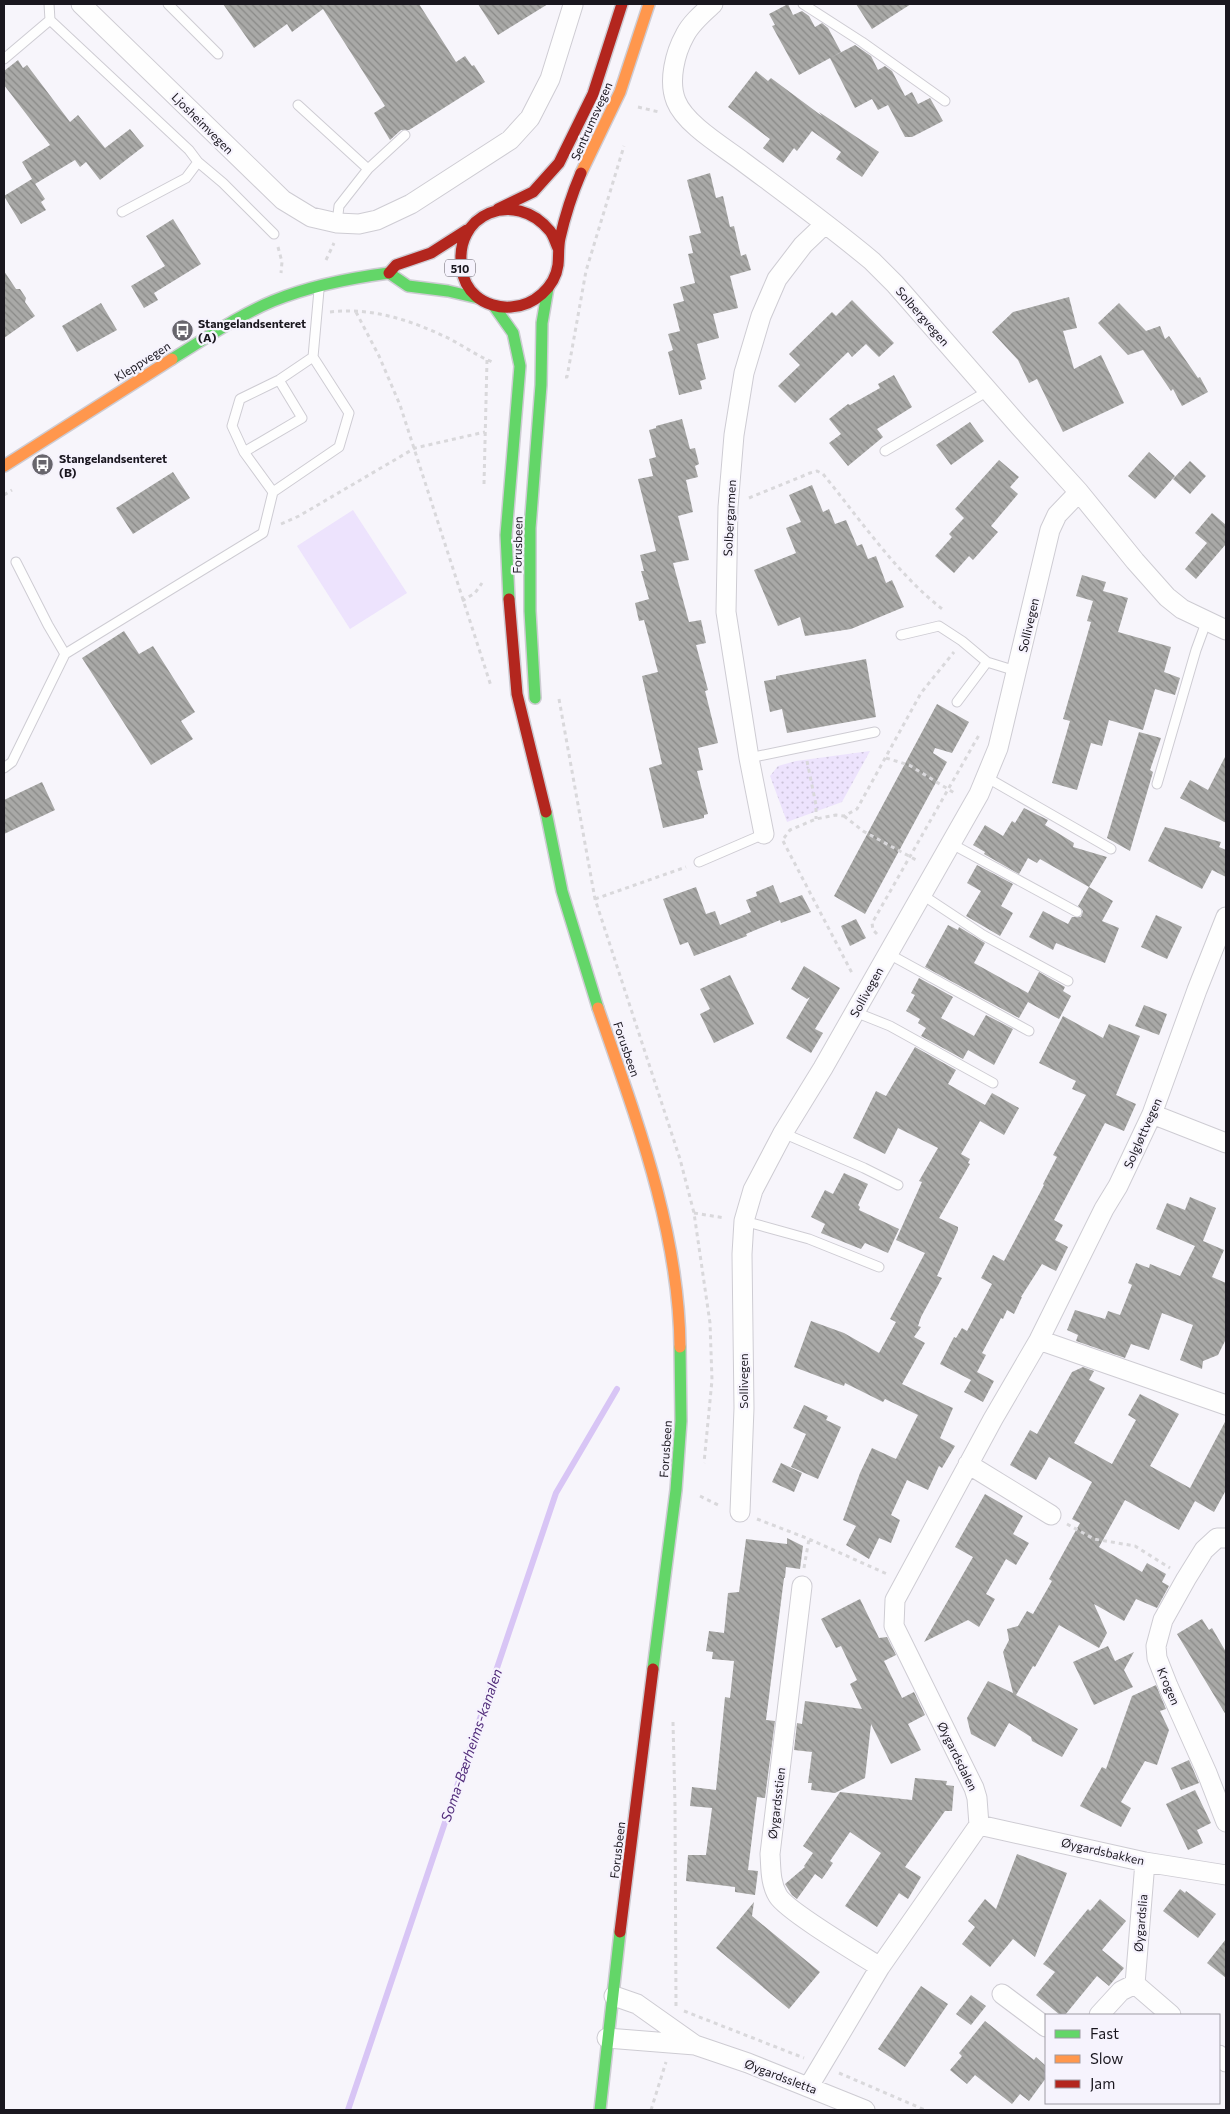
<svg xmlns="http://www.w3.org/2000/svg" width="1230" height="2114" viewBox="0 0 1230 2114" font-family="Commissioner,sans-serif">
<defs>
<pattern id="green-dots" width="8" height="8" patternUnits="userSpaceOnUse" patternTransform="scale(1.25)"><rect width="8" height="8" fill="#ede3fd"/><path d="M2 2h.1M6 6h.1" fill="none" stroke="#cbc2d8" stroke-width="1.8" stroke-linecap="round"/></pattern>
<pattern id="building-back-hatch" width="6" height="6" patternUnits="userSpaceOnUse" patternTransform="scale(1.25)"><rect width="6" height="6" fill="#a9a9a7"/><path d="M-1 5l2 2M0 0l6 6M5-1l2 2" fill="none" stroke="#898987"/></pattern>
</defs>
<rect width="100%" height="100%" fill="#f7f5fb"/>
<path fill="url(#green-dots)" d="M870,751l-28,51 -55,20 -17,-46 8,-10 18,-5z"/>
<path fill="#ede3fd" d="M353,510l54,83 -57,36 -53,-83z"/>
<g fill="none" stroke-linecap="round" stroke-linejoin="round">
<path stroke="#d8c5f5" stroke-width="6" d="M348,2110l208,-617 61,-104"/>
</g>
<path fill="url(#building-back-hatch)" d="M223,4h196l37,58 9,-6 7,10 2,-1 11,17 -76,48h-8l-11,10 -16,-27 11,-7 -62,-97 -31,23 -5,-8 -33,24z
M478,4h70l-50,31z
M788,4l5,11 9,-4 7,5 6,11 7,-4 6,5 13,24 -42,23 -27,-49 3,-1 -6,-11z
M856,4h55l-39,25z
M855,45l16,11 7,14 7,-4 7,5 13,25 7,-4 6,12 12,-6 13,23 -31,16h-7l-17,-32 -10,5 -6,-11 -17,9 -25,-50z
M18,60l5,8 4,-3 43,57 8,-7 27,33 25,-19 14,17 -44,34 -14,-18 -6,5 -5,-7 -40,24 -13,-22 28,-17 -46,-60v-14z
M756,71l12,10 3,-3 51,38 -3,-4 60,40 -17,25 -26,-18 5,-7 -29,-21 -15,20 -3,-3 -11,15 -20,-15 7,-9 -42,-32z
M710,173l6,25 7,-2 7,31 4,-1 7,30 5,-2 5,16 -21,6 8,32 -25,6 6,24 -22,6 9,35 -6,2 2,8 -23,6 -11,-43 5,-2 -5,-16 12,-3 -7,-27 11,-3 -4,-14 15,-4 -7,-29 5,-1 -4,-17 12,-3 -14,-53z
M32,179l13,20 -4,3 5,8 -25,14 -17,-28z
M173,219l28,45 -47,29 4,7 -14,8 -13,-22 34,-20 -19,-30z
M4,271l12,18h4l6,9 -1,4 10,14 -31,22z
M1069,297l8,31 -14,3 11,38 27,-14 23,48 -61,29 -26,-53 -8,4 -11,-23 -26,-28 21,-20z
M852,300l42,43 -15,14 -13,-13 -14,13 -4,-5 -53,51 -17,-17 22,-21 -11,-11 43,-42 4,4z
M101,303l16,27 -40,22 -15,-26z
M1119,303l27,28 14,-5 5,13 4,-3 29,42 2,-1 8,15 -26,14 -9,-17 -2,2 -28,-41 -15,5 -30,-32z
M894,375l18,32 -35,22 6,8 -35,29 -19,-23 12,-9 -12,-15 19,-15 2,1 30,-17 -2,-4z
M682,419l8,30 5,-1 4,16 -4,2 3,11 -12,3 7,32 -15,4 11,44 -16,3 16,59 12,-2 5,23 -10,2 12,45 -3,1 13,52 -20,5 5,22 -6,1 11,43 -4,1v3l-41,10 -14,-60 13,-4 -20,-88 16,-4 -14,-52 -5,1 -4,-18 14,-4 -8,-28h3l-4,-16 16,-4 -18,-72 15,-3 -4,-17 7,-2 -7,-27 7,-2v-2z
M970,422l14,19 -33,24 -15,-20z
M1149,452l26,24 -20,23 -27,-23z
M999,460l20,17 -9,10 8,7 -27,32 7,6 -25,28 -4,-4 -15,17 -19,-17 17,-19 -3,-3 15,-16 -9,-9z
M1190,461l16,15 -16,18 -17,-15z
M173,472l17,26 -57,36 -17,-26z
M812,485l11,27 6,-3 6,15 11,-4 11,26 5,-2 6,15 8,-3 10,27 6,-3 12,27 -53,22 -46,7 -5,-19 -22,9 -24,-56 42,-17 -10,-25 15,-6 -12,-27z
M1212,513l14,12v19l-30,35 -11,-10 22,-26 -12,-10z
M1082,575l24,7 -3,9 25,7 -10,34 53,15 -7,25 16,6 -5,17 -20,-6 -12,41 -34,-10 -7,26 -11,-3 -14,47 -25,-7 18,-62 -7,-2 28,-97 -4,-1 6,-20 -17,-5z
M124,631l15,23 14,-8 42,66 -14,9 12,18 -42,26 -69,-107z
M866,659l10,58 -89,16 -5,-24 -12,3 -6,-31 12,-2v-3z
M937,704l32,18 -17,31 -17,-5 -2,5 14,9 -82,152 -31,-18z
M1139,732l22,6 -11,32 3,2 -23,79 -23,-13z
M1226,755v68l-46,-25 10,-18 18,10z
M42,782l13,28 -51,24v-34z
M1024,808l24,12 -3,5 29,18 -1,4 34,10 -18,30 24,14 -11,20 17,7 -14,35 -49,-20 -3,7 -24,-13 14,-26 25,13 4,-7h9l2,-6 -5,-5 11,-19 -49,-28 -3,4 -9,-5 -9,16 -35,-20 1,-2 -12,-7 12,-20 18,11 9,-15 3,2z
M1165,827l56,15 -2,5 7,3v27l-14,-7 -10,19 -54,-28z
M977,865l36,19 -12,22 12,7 -13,23 -34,-20 15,-25 -14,-8z
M773,885l7,18 22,-8 9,17 -30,11 -1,-3 -34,14 1,2 -53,20 -6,-14 -8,3 -17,-46 33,-12 10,27 9,-3 5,14 31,-13 -5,-12 11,-4 -1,-4z
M1156,915l26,12 -15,32 -26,-12z
M856,919l10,19 -16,8 -9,-20z
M948,925l10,5 1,-3 26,16 -11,20 54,30 11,-21 26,15 -2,4 8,5 -12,23 -31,-17 -9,16 -94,-51z
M804,966l36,22 -25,41 8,4 -12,20 -25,-15 24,-41 -3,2 -16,-10z
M730,975l24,49 -40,19 -14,-29 10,-5 -10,-20z
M919,978l34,19 -12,21 33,18 12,-21 27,14 -19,36 -26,-15 -5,9 -42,-23 5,-8 -8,-5 2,-4 -14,-8 9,-16 -4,-2z
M1144,1005l23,9 -8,21 -24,-9z
M1063,1016l40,22 6,-14 31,12 -24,59 20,9 -12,27 -19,-8 -51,97 9,5 -8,15 13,7 -12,24 -14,-7 -21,33h1l-8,17 -7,-4 -4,9 -2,-1 -19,35 4,2 -9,17 17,9 -11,21 -19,-10 7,-12 -31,-16 14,-27 2,1 6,-10 5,3 25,-47 -11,-6 12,-23 11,6 40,-76 -1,-1 14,-27 -4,-2 33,-60 -14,-6 4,-8 -37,-18z
M915,1047l41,23 -8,14 37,21 7,-12 27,15 -15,27 -24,-14 -19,33 9,5 -2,4 2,1 -31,54 19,9v3l-21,46 5,2 -21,39 -3,9 3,1 -7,10 11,6 -23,41 51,24 -13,30 15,8 -13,22 -3,-2 -11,24 -21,-10 -16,35 9,5 -9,23 -12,-5 -10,21 -23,-14 10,-19 -13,-6 17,-47 12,-25 24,11 22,-44 -33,-16 -2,3 -38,-19 -1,3 -50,-19 17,-46 33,12 35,20 17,-31 -6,-3 35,-66 -29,-13 26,-58 -3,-1 19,-33 -40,-20 -13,26 -32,-16 23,-47 10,5z
M844,1173l24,11 -10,21 2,2 -1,3 40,19 -11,24 -23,-10 -4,6 -40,-16 4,-9 -14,-7 14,-27 8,4z
M1190,1197l26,11 -13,33 21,9 -12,27 14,6v56l-8,16 -15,6 -1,8 -22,-9 13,-35 -31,-12 -13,37 -18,-6 -6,14 -49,-17 2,-6 -11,-5 8,-20 30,9 3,-8 12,4 12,-30 -4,-2 8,-20 13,5 1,-4 30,12 15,-30 -39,-17 11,-26 18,7z
M1083,1367l11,4 -5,9 16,8 -31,55 38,21 24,-44 -8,-5 12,-21 39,20 -29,52 40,22 36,-68v70l-12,22 -19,-11 -16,29 -54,-30 -26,47 43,25 5,-9 19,11 -4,8 7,4 -12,22 -21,-9 -12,22 -30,-17 13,29 -8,15 -40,-23 -24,42 -2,-1 -17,29 62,34 -16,28 -30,-16 -1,-4 -22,-14 -14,24 -24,-13 -4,-16 21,-37 25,12 -10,-41 6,-12 -2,-11 11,-3 9,-15 6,3 19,-33 -3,-2 31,-56 -8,-4 20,-37 -43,-25 -13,23 -26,-15 20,-35 7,4 35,-62z
M804,1405l24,11 -2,4 15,7 -23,52 -27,-12 15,-33 -13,-6z
M781,1463l21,10 -8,19 -22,-10z
M985,1494l38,22 -10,18 16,9 -13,22 -10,-6 -20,35 9,5 -16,28 -11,-7 -44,22 49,-85 -18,-10z
M787,1538l16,8 -3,23 -14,-2 -1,11h-1l-18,142 9,1 -10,77 -8,-1 -9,73 10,1 -3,24 -20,-3v-5l-49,-6 2,-26h18l6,-47 -22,-2 2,-19 24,3 9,-93 5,1 4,-37 -22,-2 1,-7 -7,-1 3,-20 15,2 4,-40 11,-1 7,-53 41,5z
M860,1599l19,39 8,-1 9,18 -12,6 18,37 12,-6 11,23 -17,9 13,26 -30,14 -20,-40 -6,54 -30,15 -24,-3 1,-7h-4l4,-31 -18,-2 3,-27 5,1 3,-23 57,8 -12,-25 7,-4 -16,-34 -5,2 -15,-29z
M1202,1619l7,11 3,-2 14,24v63l-49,-81z
M1108,1646l7,15 19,-9 -10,18 9,17 -39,18 -21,-43z
M1156,1685l10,24 -6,2 9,19 -12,35 -12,-4 -24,41 10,6 -10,19 -41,-21 22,-39 4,2 26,-73z
M1189,1760l10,23 -18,7 -10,-22z
M915,1778l32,3 -1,4 8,1 -2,25h-7l-40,56 16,10 -13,22 -9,-6 -22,34 -32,-21 36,-53 -31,-21 -20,29 3,2 -11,16 -7,-5 -18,25 -5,-4 -7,-11 20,-17 -1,-1 9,-13 -10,-7 37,-54 72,8z
M1195,1790l16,33 -14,7 6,13 -15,7 -22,-46z
M1017,1854l50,19 -32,84 -22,-18 -23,28 -28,-23 13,-17 -7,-6 17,-22 11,10z
M1180,1889l5,4 1,-2 30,23 -18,24 -35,-27z
M1100,1899l26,22 -24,29 22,18 -15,18 -12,-10 -32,39h-5l-24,-20 19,-23 -12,-8 45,-55 2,2z
M754,1902l-2,14 68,56 -31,37 -73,-61z
M1226,1939v39l-19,-15z
M921,1986l27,18 -43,63 -27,-18z
M971,1995l15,11 -15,19 -15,-11z
M985,2021l49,39 2,-3 10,9v12l-17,23 -9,-7 -8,10 -37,-29 -8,9 -17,-14 12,-14 -3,-3z"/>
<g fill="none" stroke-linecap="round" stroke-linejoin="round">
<defs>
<path id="lane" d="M168,4l50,50
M803,4l59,38 83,59
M50,20l139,130 9,12 -12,16 -64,34
M4,59l46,-39 -1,-16
M298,105l70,64
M198,162l25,21 51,51
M337,223l2,-17 29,-37 37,-34
M885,451l103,-60
M244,452l58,-34 -23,-38
M273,492l-29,-40 -12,-26 8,-27 39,-19 34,-23
M16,562l32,63 17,29 198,-121 10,-41 66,-45 10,-34 -36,-56 6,-67
M901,635l38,-9 23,15 25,21
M957,702l30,-40 29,9
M749,758l126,-26
M4,768l8,-6 53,-108
M986,777l125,72
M1157,784l39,-134 11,-30
M950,843l127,69
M699,862l65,-28
M921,894l62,41 85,46
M887,953l142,78
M855,1012l35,14 103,57
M783,1133l81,35 34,17
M744,1221l65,18 70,28"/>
<path id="street" d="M81,4l202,196 28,17 26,6 22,1 18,-4 34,-16 99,-64 20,-22 20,-39 23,-74
M713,4c-10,9 -22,19 -28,31 -10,18 -17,46 -9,66 9,23 46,45 66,60 44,33 88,65 130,100l23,23 125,143 59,65 56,69 32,36 15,12 44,21
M764,834l-15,-76 -23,-146 2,-105 6,-72 10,-62 17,-57 16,-37 26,-34 22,-21
M1152,1114l74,29
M1039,1340l187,65
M968,1464l83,51
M740,1512l4,-104 -2,-154 2,-33 9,-31 30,-57 40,-65 156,-274 19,-46 52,-218 7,-15 22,-23
M1226,1538h-9l-13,12 -18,29 -23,41 -7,26 1,12 11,28 39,87 19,49
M802,1586l-32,268c1,13 0,29 8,42 9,15 83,59 102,71
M979,1825l166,37 81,13
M1145,1862l-10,122 36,31
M1002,1994l44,33
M614,1996l23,8 58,41
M1099,2015l22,-24 14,-7
M607,2038l88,7 53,18 117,47
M1219,2055l7,7
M809,2086l71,-119 99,-142 -2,-27 -3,-10 -80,-162 1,-26 98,-181 46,-79 65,-131 14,-23 34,-72 45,-124 29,-73"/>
<path id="fast" d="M494,306l19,27 7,33 -14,169 3,64
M172,359c33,-20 65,-43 101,-58 37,-15 77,-23 116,-28l19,13 40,5 30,7
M535,698l-5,-87v-83l11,-143 1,-62 6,-35
M546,812l16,79 36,117
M653,1669l23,-179 5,-69 -1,-74
M600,2110l20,-178"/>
<path id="slow" d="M581,173l39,-81 29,-88
M4,466l168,-107
M598,1008c38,110 81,222 82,339"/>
<path id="jam" d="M498,209l35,-17 26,-29 34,-69 29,-90
M558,248c-3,-6 -4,-12 -8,-17 -35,-43 -98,-17 -88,38 1,10 6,20 14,27 9,8 23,12 35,11 23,-1 44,-20 47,-42 1,-9 0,-18 2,-27 5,-22 12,-44 21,-65
M389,273l7,-8 35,-12 36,-23
M509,599l8,95 29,118
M620,1932l33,-263"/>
</defs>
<use href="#lane" stroke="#ceccd3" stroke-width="11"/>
<use href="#street" stroke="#ceccd3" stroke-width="21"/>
<use href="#fast" stroke="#ceccd3" stroke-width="14"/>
<use href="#slow" stroke="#ceccd3" stroke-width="14"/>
<use href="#jam" stroke="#ceccd3" stroke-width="14"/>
<path stroke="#d9d8db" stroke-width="3" stroke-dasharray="4 4" stroke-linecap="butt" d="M638,107l21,5
M278,247l4,15 -1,11
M326,260l8,-17
M330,312c43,-5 83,9 120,27 15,8 29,18 45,24
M356,312l23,44 21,49 91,281
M565,377h2l19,-106 38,-125
M484,484l3,-124
M4,495l8,-5
M749,498l61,-25 7,-2 6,3c36,44 77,104 122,137
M281,524l18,-8 116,-68 70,-16
M462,601l13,-8 7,-10
M559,699l36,200 85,260 14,54 16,110 2,57 -8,83
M886,758l23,7 47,29
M807,761l9,44v14
M844,816l19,15 55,30
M784,838l6,-8 26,-11 20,-4 8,1 13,-7 64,-116 33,-41
M783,841l70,134
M595,899l91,-32
M877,934l-4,-4 -1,-7 3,-5 104,-183
M694,1213l31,5
M700,1496l20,10
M757,1519l52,20 78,35
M1067,1524l27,15 41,7 35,22
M804,1568l5,-29
M673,1722l2,83 1,203
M684,2011l120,47
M839,2073l86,37
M651,2110l15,-48"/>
<use href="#lane" stroke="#fefefe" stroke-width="9"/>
<use href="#street" stroke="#fefefe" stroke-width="19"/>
<use href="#fast" stroke="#63d668" stroke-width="11"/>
<use href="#slow" stroke="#ff974d" stroke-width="11"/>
<use href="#jam" stroke="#b3261e" stroke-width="11"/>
</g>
<defs>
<symbol id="bus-disc" viewBox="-11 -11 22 22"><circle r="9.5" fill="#67656c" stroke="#f6f3fd"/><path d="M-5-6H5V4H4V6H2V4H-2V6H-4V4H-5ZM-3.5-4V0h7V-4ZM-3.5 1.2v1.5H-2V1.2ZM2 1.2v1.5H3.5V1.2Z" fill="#fff"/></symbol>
</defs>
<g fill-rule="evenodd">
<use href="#bus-disc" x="170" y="318" width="25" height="25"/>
<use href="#bus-disc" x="30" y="452" width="25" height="25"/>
</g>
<g text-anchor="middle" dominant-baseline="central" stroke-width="4.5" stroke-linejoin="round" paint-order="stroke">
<rect fill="#f6f3fd" stroke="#5c5962" stroke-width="1" x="445" y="259.5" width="30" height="17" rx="4"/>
<g font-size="11" font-weight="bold" fill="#1a171f">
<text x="460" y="268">510</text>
</g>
<g font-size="12" fill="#1a171f" stroke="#f6f3fd">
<text transform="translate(591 121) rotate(-66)">Sentrumsvegen</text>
<text transform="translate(203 123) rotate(45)">Ljosheimvegen</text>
<text transform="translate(923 316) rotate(49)">Solbergvegen</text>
<text transform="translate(142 361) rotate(-32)">Kleppvegen</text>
<text transform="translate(729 518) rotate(-87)">Solbergarmen</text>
<text transform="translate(517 545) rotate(-89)">Forusbeen</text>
<text transform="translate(1028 625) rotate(-77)">Sollivegen</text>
<text transform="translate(866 992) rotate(-61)">Sollivegen</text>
<text transform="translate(627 1049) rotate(71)">Forusbeen</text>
<text transform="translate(1142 1133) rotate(-66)">Solgløttvegen</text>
<text transform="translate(743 1381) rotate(-90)">Sollivegen</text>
<text transform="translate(665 1449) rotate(-86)">Forusbeen</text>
<text transform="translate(1169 1686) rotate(67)">Krogen</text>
<text transform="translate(958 1756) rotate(64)">Øygardsdalen</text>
<text transform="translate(776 1803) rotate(-83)">Øygardsstien</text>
<text transform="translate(617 1850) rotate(-83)">Forusbeen</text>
<text transform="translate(1103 1851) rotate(13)">Øygardsbakken</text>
<text transform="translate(1140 1923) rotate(-85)">Øygardslia</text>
<text transform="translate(781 2076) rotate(21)">Øygardssletta</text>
</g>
<g font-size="12" font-weight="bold" fill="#1a171f" stroke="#f6f3fd" text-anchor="start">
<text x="198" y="323">Stangelandsenteret<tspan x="198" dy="14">(A)</tspan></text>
<text x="59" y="458">Stangelandsenteret<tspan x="59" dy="14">(B)</tspan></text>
</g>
<g font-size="14" font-style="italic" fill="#522d7b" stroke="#f6f3fd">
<text transform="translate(471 1745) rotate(-71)">Soma-Bærheims-kanalen</text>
</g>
</g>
<rect width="1230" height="2114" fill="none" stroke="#1a171f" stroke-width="10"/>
<rect x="1045" y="2014" width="175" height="90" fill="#f6f3fd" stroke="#9e9ba4"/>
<rect x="1055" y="2030" width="25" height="8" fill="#63d668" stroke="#9e9ba4"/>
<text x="1090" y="2039" font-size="15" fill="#1a171f">Fast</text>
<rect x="1055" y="2055" width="25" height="8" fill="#ff974d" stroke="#9e9ba4"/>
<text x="1090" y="2064" font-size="15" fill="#1a171f">Slow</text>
<rect x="1055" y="2080" width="25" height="8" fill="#b3261e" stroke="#9e9ba4"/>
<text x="1090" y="2089" font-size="15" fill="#1a171f">Jam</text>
</svg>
